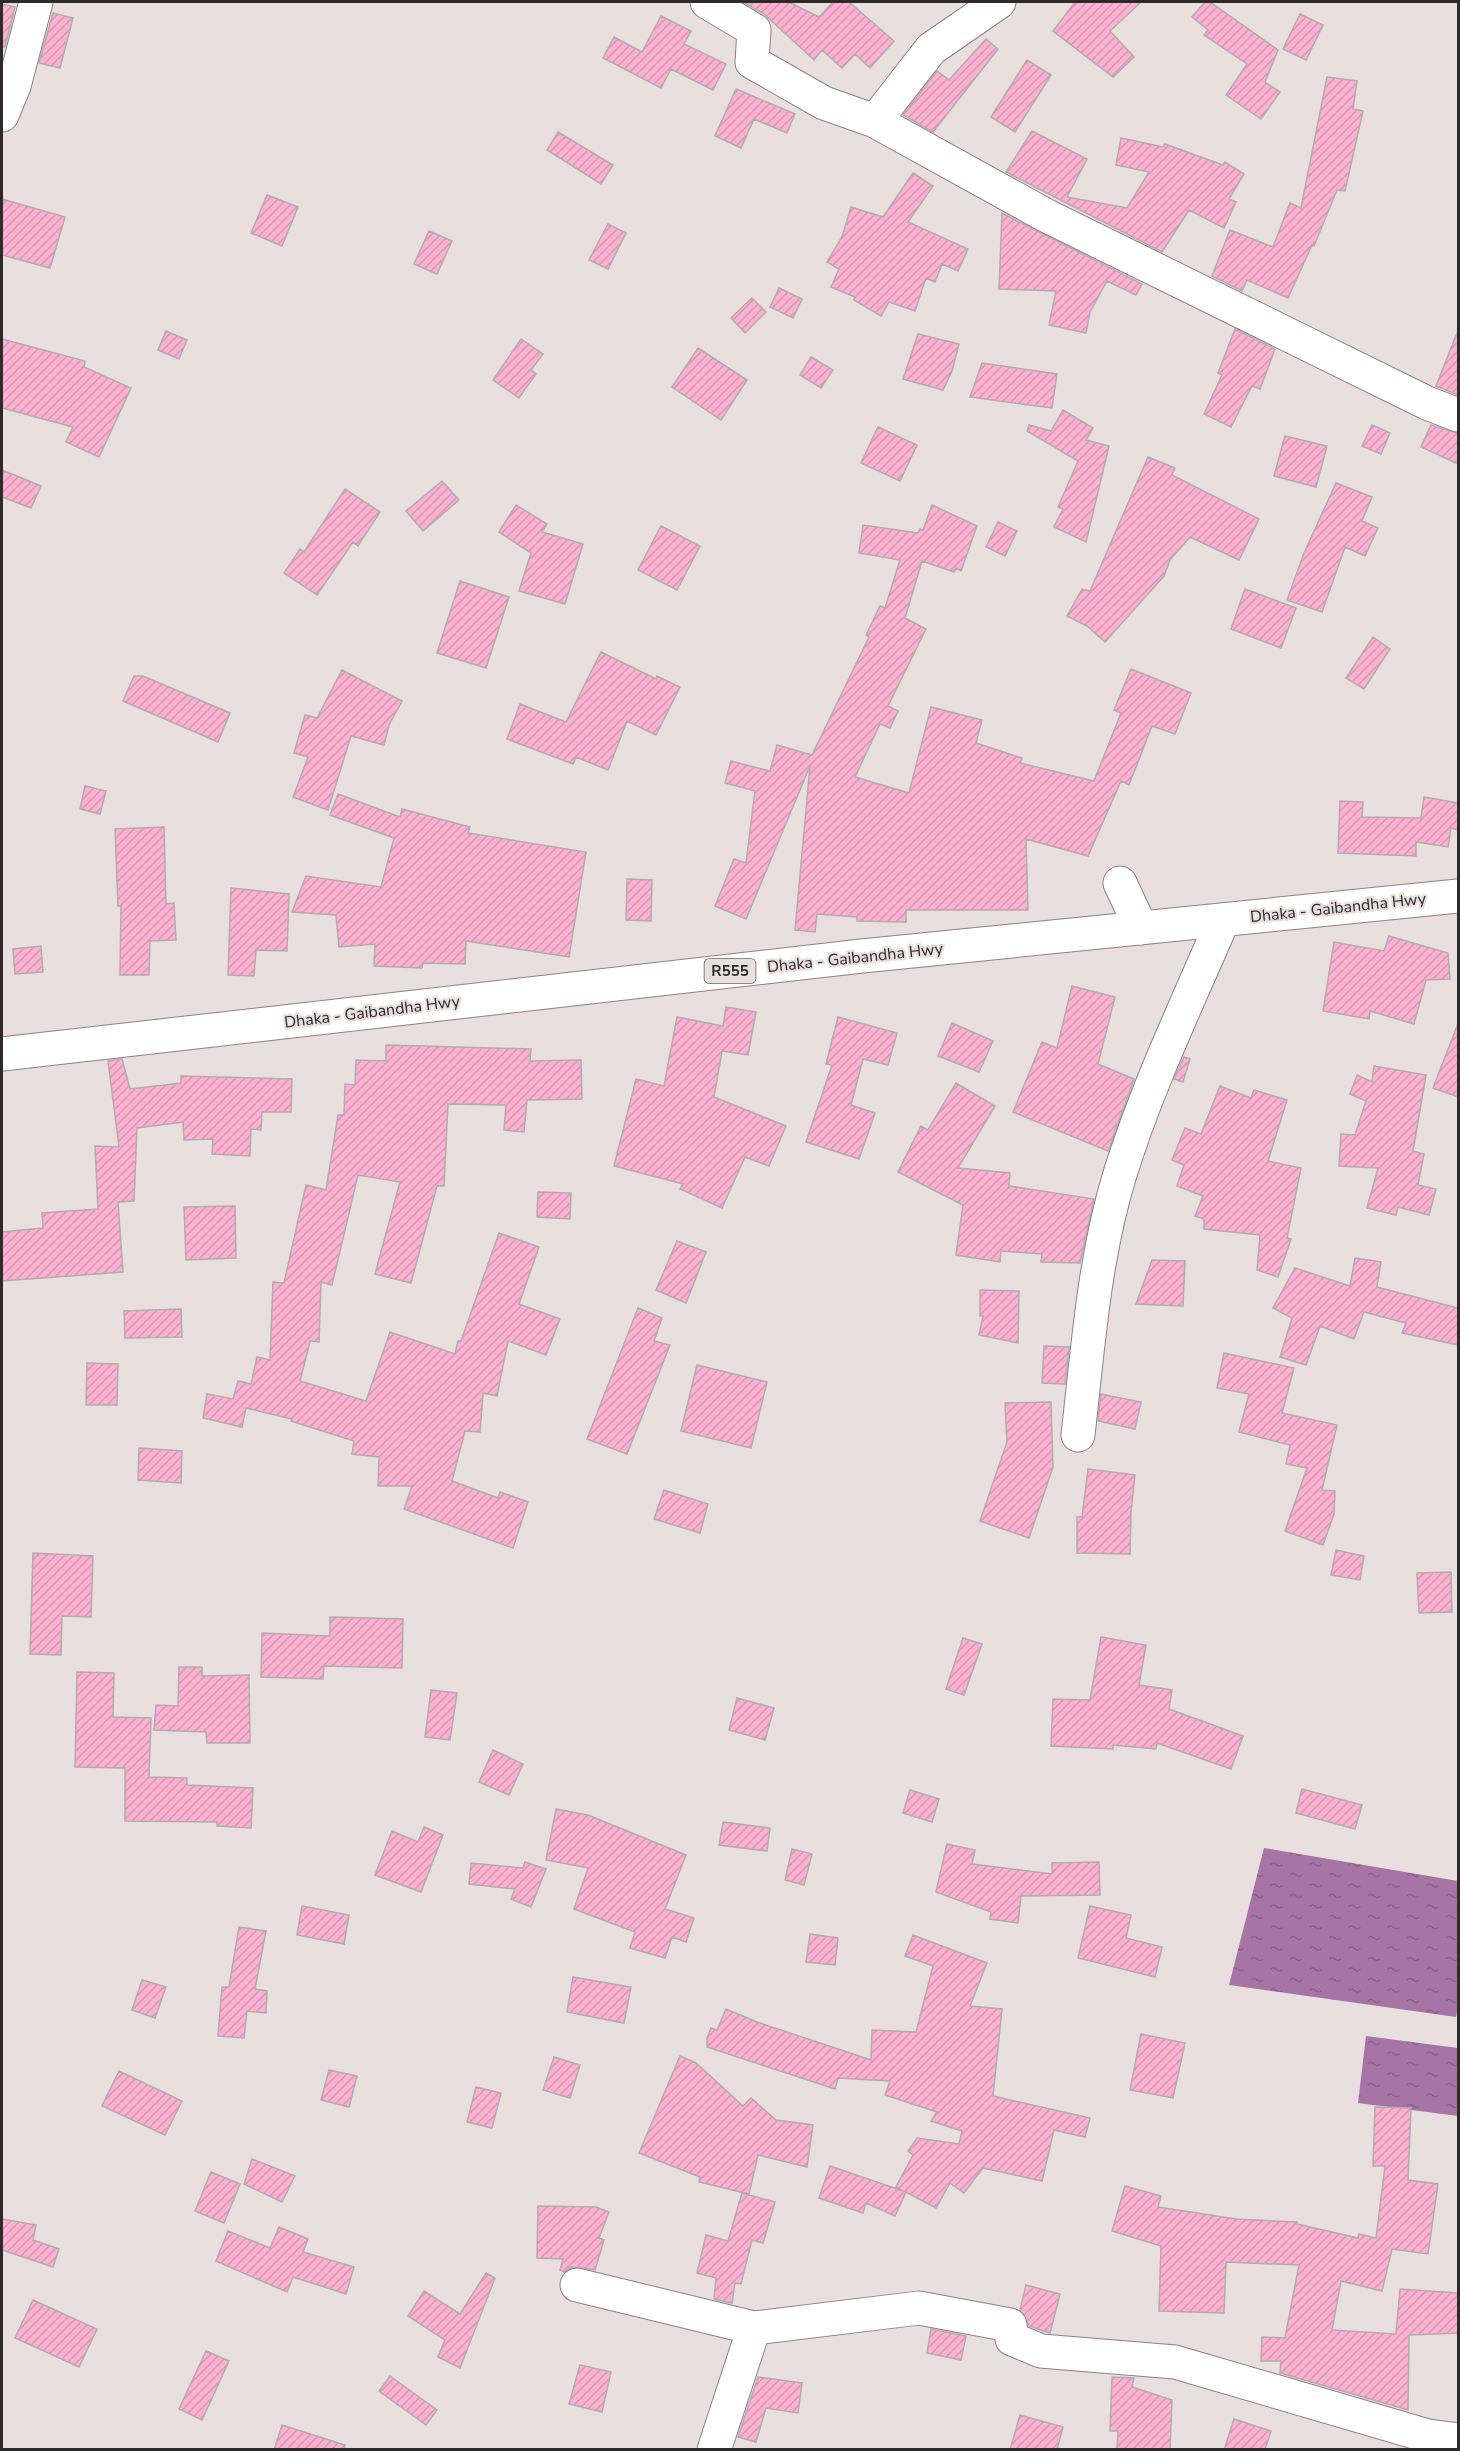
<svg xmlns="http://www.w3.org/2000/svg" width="1460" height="2451" viewBox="0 0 1460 2451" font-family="'Nunito Sans',sans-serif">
<defs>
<pattern id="water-ripples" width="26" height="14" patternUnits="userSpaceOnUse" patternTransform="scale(1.5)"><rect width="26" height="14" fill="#a774a6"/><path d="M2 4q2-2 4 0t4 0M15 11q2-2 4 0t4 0" fill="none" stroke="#885f87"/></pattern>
<pattern id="building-hatch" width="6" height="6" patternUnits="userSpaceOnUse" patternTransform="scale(1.5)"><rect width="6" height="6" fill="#fcb1d1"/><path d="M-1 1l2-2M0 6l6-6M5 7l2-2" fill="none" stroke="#d898b4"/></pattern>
</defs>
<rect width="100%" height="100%" fill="#e9dfdf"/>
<path fill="url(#water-ripples)" d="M1264,1848l194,33v126l-2,10 -227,-32z
M1366,2036l92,12v68l-100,-13z"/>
<path fill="url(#building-hatch)" stroke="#b4abaf" stroke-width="1.5" d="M743,2h46l30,15 14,-15h16l45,39 -24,27 -15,-14 -13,14 -20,-18 -8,10 -50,-46z
M1075,2h66l-31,29 24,26 -21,20 -60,-46z
M1205,2h5l68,48 -13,32 15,10 -19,27 -35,-24 21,-31 -43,-29 4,-5 -16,-13z
M2,4l13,3 -10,40h-3z
M53,13l20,5 -13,50 -21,-5z
M1300,14l23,11 -17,35 -23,-11z
M661,16l30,15 -7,13 42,20 -13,26 -42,-21 -10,19 -58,-30 11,-21 28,15z
M986,39l12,10 -65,83 -30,-17 34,-44 12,9z
M1027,60l24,15 -36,57 -24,-15z
M1327,77l30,4 -4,28 10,2 -18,80 -8,-1 -23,56 -2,-1 -24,53 -41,-18 -5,11 -30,-15 18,-46 43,17 17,-44 11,5z
M736,89l59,25 -8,19 -33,-14 -13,29 -26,-12z
M1032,131l55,28 -20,38 60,11 22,-36 -33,-7 5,-27 42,9 2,-3 58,21 2,-3 19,12 -15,25 7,3 -12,26 -35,-18 -27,42 -156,-80z
M558,132l55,33 -12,19 -54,-34z
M913,173l20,13 -25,36 60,27 -10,22 -16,-7 -7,18 -9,-4 -11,33 -26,-9 -8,14 -27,-16 1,-3 -24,-10 8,-18 -12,-7 15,-25 9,-30 32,10z
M267,195l31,12 -16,39 -31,-13z
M2,199l63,18 -15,51 -48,-13z
M1002,213l140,71 -6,11 -29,-14 -17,31 -4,21 -37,-8 7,-34 -57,-2z
M608,224l18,9 -18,36 -19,-9z
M429,231l23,10 -15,33 -23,-10z
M779,288l23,11 -9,19 -23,-11z
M752,298l14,14 -21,21 -14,-15z
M1235,329l40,20 -15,40 -8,-3 -21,41 -27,-13 18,-39 -4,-2z
M166,331l21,9 -8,19 -21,-9z
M1457,333h1v62l-22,-9z
M918,334l41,10 -7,27 -9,19 -40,-11z
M2,339l83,22 -1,6 47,21 -32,69 -33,-15 7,-15 -71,-19z
M521,339l22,15 -12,16 5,4 -17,24 -26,-18z
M698,348l49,32 -26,40 -49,-33z
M811,357l22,13 -12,18 -21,-13z
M982,363l75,11 -5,34 -82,-11z
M1063,410l30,18 -7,12 23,6 -23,96 -32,-15 9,-18 -5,-2 20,-46 -51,-30 2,-6 22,6z
M1372,425l18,8 -9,21 -19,-8z
M1431,425l27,8v31l-37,-17z
M878,427l39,18 -17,36 -39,-18z
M1285,436l42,10 -11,41 -42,-11z
M1148,457l27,11 -3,7 87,44 -20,41 -49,-23 -20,23 -6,16 -59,66 -18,-16 -20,-10 15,-27 8,2z
M2,470l39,16 -10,22 -29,-11z
M442,481l17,19 -36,31 -17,-20z
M1336,483l36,14 -10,24 16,7 -13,28 -20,-9 -23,65 -35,-12 17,-47z
M345,489l35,23 -22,34 -5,-4 -36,53 -33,-22 16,-24 4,3z
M516,505l31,19 -5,8 41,12 -18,60 -46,-13 12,-38 -32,-21z
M932,505l45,21 -16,45 -5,-3 -2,4 -32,-11 -17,57 21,11 -38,77 10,5 -8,17 -10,-4 -25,53 54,16 22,-86 51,13 -6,23 46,15 -2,5 74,18 27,-68 -7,-3 17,-41 60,24 -16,41 -23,-8 -23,59 -8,-4 -33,75 -62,-17 2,71h-122v12l-49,-1v-4l-40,-3 -2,18 -20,-2 15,-164 -64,153 -31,-13 19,-47 12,4 9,-72 -30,-8 6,-22 39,10 7,-26 35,10 57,-118 -3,-2 14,-29 5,2 15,-48 -41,-7 4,-28 55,8 2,-4 3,1z
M998,522l19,9 -12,25 -19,-9z
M661,526l39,20 -23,44 -39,-20z
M460,581l49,16 -23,71 -49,-15z
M1245,589l51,19 -15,40 -50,-19z
M1373,637l17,12 -26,40 -18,-11z
M601,652l55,27 1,-3 23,11 -24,48 -29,-14 -19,49 -32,-13 -3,7 -66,-25 13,-35 46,18z
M342,670l60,31 -13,24 -5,20 -33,-9 -23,74 -35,-13 15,-40 -14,-4 11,-38 12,3z
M134,676h9l87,37 -12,29 -95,-41z
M85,786l21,5 -6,23 -20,-5z
M338,794l62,23 2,-8 68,18 -2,6 118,19 -17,105 -103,-16 -1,23 -42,-1 -1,5 -48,-2 1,-22 -36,3 -3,-32 -44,-3 14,-36 75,11 13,-49 -64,-23z
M1424,797l34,6v27l-7,-2 -3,19 -32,-5v14l-78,-3 2,-52 23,1 -1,15 59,1z
M164,827l2,77 8,-1 2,37 -26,1 -1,34h-29l1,-69h-3l-3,-77z
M627,879l25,1 -1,41 -25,-1z
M231,888l58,6 -2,57 -31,-1 -2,26 -26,-1z
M1389,936l59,17 2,26 -24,1 -12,44 -44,-13 -1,8 -46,-8 11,-69 50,9z
M41,946l2,26 -28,2 -2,-25z
M1072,986l43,11 -17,67 36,15 -26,72 -95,-39 29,-70 15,6z
M726,1007l30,5 -8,43 -26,-4 -8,46 72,29 -17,40 -24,-9 -23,51 -42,-19 3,-5 -69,-18 22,-87 28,7 13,-69 46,9z
M838,1017l59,16 -9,32 -25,-6 -12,46 24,8 -16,46 -53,-17 26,-77 -6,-1z
M952,1023l41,18 -14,31 -41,-16z
M1457,1026l1,1v70l-25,-9z
M386,1045l145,4 -1,12 51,-1 1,39 -55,1 -3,32 -20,-2 2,-25 -58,-1 -4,82h-7l-26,97 -36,-9 25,-92 -42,-7 -26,110 -11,-3 -2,60 -9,-1 -10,40 66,20 24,-69 65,22 3,-13h3l38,-108 40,14 -20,57 41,15 -14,36 -38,-14 -11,55 -14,-3 -3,39 -15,-1 -13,50 46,17 2,-6 28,10 -15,46 -109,-39 8,-23h-34l1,-29 -27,-3 2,-13 -63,-20 1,-2 -46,-11 -4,19 -39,-9 4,-24 26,5 5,-18 13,3 6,-27 13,3 3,-78 11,1 22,-98 20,5 12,-75h6l1,-31 10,1 1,-25 30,1z
M1184,1057l6,2 -7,23 -9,-3z
M122,1059l8,30 51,-6v-7l111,3 -1,33h-29l-1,18 -10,-1 -1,27 -38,-2 1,-15 -29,1 -1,-18 -46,6 -3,73 -16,1 5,70 -121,9v-49l41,-4 -1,-15 56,-4 -3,-63 24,1 -11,-86z
M1374,1066l52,9 -13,76 11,3 -6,31 18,4 -7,26 -31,-8 -2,8 -29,-7 11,-40 -39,-2 2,-32 14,1 11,-34 -16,-7 7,-19 15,7z
M956,1083l39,23 -37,62 52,5 -1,13 85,13 -14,64 -39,-1 1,-8 -41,-3 -1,11 -44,-7 7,-50 -65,-33 23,-46 7,4z
M1220,1086l31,12 3,-8 33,10 -19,61 33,7 -14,70 4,1 -13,38 -21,-7 3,-35 -56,-6v-10l-9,-3 8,-20 -26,-10 7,-21 -12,-5 13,-32 16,6z
M538,1192l33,1 -1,26 -33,-2z
M235,1206l1,52 -50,2 -2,-53z
M677,1241l29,11 -20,51 -30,-13z
M1355,1258l26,4 -4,25 81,21v37l-56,-12 4,-10 -42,-11 -10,27 -34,-13 -14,39 -26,-8 12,-39 -19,-10 22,-40 55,18z
M1152,1260l33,1 -2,45 -47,-2z
M980,1290l39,1 -1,52 -39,-8 4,-19h-3z
M638,1308l24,10 -8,23 16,4 -43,109 -40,-15z
M181,1309l1,28 -57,1 -1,-27z
M1044,1346l25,1 -4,37 -23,-1z
M1224,1353l70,15 -12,45 55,12 -15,65 13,1 -1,23 -11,31 -38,-14 22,-63 -21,-4 4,-19 -51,-13 10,-38 -32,-6z
M87,1363l31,1 -1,41h-31z
M697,1365l70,17 -16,66 -70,-17z
M1101,1394l40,8 -6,27 -37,-8z
M1051,1402l2,65 -24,71 -49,-17 27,-79 -2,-39z
M139,1448l43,3 -1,32 -43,-3z
M1088,1469l47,6 -4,37 -1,42 -53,-1v-36h5z
M664,1490l44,14 -8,29 -46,-14z
M1336,1550l28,6 -4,24 -29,-5z
M33,1553l60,3 -2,61 -29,-1 -1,39 -31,-1z
M1451,1572l1,40 -33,1 -2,-40z
M330,1617l73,2 -1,49 -78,-2 -1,13 -62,-2 1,-44 68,3z
M1101,1637l45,8 -7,40 33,5 -3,19 74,27 -12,33 -74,-26 -1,6 -43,-4v4l-62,-3 2,-47 37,1z
M963,1638l19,6 -18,51 -18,-6z
M179,1667h23v9l47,-1 1,68h-43l-1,-11 -52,-2 2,-25 22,1z
M77,1672l37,1 -1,44 38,1 -2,59 38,1v7l66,3 -2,40 -34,-2v-4l-92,-1v-53l-50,-1z
M431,1690l26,3 -7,47 -25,-3z
M737,1698l37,10 -9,32 -36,-10z
M493,1750l30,14 -14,31 -30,-13z
M1302,1789l60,16 -7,24 -59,-16z
M910,1790l29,9 -7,23 -29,-9z
M556,1809l32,6 98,40 -21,54 29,9 -8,24 -14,-5 -7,21 -35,-10 5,-16 -61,-23 14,-41 -42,-8z
M723,1822l47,6 -3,23 -48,-6z
M424,1827l19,8 -22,57 -46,-17 17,-44 26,11z
M947,1844l28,6 -3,14 80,10v-11l47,-1 1,33 -79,1 -3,27 -28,-4 1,-7 -55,-20z
M792,1849l20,5 -8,31 -19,-5z
M525,1862l21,7 -15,38 -20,-8 4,-10 -46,-5 2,-21 52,5z
M302,1906l47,9 -5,29 -47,-9z
M1090,1906l41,9 -5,23 36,9 -7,30 -77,-19z
M239,1927l27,4 -11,58 12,2 -1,22 -19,-2 -3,27 -26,-2 4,-49h7z
M810,1934l28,4 -3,27 -29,-3z
M913,1935l74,28 -17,43 32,3 -9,87 97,22 -5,19 -31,-7 -12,51 -59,-13 -19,25 -14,-10 -14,25 -30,-16 -11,24 -29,-13 -3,10 -44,-15 11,-32 73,25 -7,-4 17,-32 -5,-4 9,-13 42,6 3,-13 -31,-10 6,-9 -52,-17 5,-14 -52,-3 -3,11 -128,-42v-9l4,-10 6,2 9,-21 31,13 114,38 1,-30 44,2 17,-66 -28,-10z
M573,1977l58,10 -7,36 -57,-11z
M142,1980l24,7 -11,31 -23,-8z
M1141,2034l44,9 -12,55 -43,-8z
M680,2056l16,7 47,43 8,-8 25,22 37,5 -6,42 -49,-12 -9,39 -50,-12 1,-5 -61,-24z
M554,2057l26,8 -10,33 -27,-8z
M329,2070l28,6 -8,31 -28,-7z
M119,2071l63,30 -17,34 -63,-29z
M476,2087l25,6 -9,35 -25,-6z
M1375,2107l36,1 -3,72 30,4 -10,70 -36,-5 -10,42 -41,-10 -9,49 64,4 4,-45 58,4v40l-49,2 -1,75 -128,-37 1,-12h-20l1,-24 23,1 14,-73 -73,-3 -2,51 -65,-2 2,-65 -49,-15 13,-45 36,10 -3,11 78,12 61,3v2l61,14 1,-4 17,4 9,-72h-12z
M252,2159l43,17 -13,26 -38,-18z
M211,2172l29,12 -16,39 -29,-12z
M742,2193l33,9 -12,41 -11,-3 -11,44 -6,-1 -3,20 -18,-4 2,-21 -19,-5 9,-38 22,6z
M538,2206l58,1 13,5 -10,26 5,2 -9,30 -23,-3 -8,5 -4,-2 3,-11 -26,-1z
M2,2219l34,6 -3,15 26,9 -6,18 -51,-17z
M279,2227l29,12 -5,13 51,15 -8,27 -53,-17 -6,15 -71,-31 12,-30 42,17z
M486,2273l9,5 -35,90 -22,-11 7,-17 -37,-24 16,-25 36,23z
M1026,2285l34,9 -10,39 -21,-7 -9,-16z
M33,2300l64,29 -18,38 -64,-29z
M931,2329l35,7 -5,24 -34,-7z
M206,2351l23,10 -27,59 -23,-11z
M580,2365l31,7 -9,40 -33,-8z
M390,2376l47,34 -11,15 -47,-34z
M758,2377l44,6 -4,30 -32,-5 -10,34 -18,-5z
M1112,2377l22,1 -2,9 40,13 -2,50h-53l1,-19h-8z
M1020,2415l43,12 -6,23h-47z
M1234,2419l37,12 -6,19h-41z
M282,2425l63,20 -1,5h-70z"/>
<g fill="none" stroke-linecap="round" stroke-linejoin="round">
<defs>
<path id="minor" d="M707,2l47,28 -2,32 72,41 51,18 172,95 380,187 31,12
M2,115l12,-29 22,-84
M875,121l56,-72 68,-47
M1120,883l21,45
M1078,1435c10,-87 16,-177 42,-261 27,-87 67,-170 103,-254
M577,2285l177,43 165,-20 91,17 2,14 29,12 134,11 253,74 30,4
M714,2450l40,-122"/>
<path id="major" d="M2,1054l860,-98 596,-60"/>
</defs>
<use href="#minor" stroke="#8b8282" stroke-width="35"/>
<use href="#major" stroke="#8b8282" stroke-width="35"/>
<use href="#minor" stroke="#fff" stroke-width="33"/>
<use href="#major" stroke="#fff" stroke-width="33"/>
</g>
<g text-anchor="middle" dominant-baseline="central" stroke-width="4.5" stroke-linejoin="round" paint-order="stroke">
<rect fill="#e9dfdf" stroke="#666060" stroke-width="1.5" x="704.5" y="959" width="51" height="24" rx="4.5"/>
<g font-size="15" font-weight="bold" fill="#2e2a2a">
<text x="730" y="971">R555</text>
</g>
<g font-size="16" fill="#2e2a2a" stroke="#e9dfdf">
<text transform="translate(1338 908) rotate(-6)">Dhaka - Gaibandha Hwy</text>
<text transform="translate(855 958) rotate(-6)">Dhaka - Gaibandha Hwy</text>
<text transform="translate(372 1012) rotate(-7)">Dhaka - Gaibandha Hwy</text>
</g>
</g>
<rect width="1460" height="2451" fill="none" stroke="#2e2a2a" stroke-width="6"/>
</svg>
